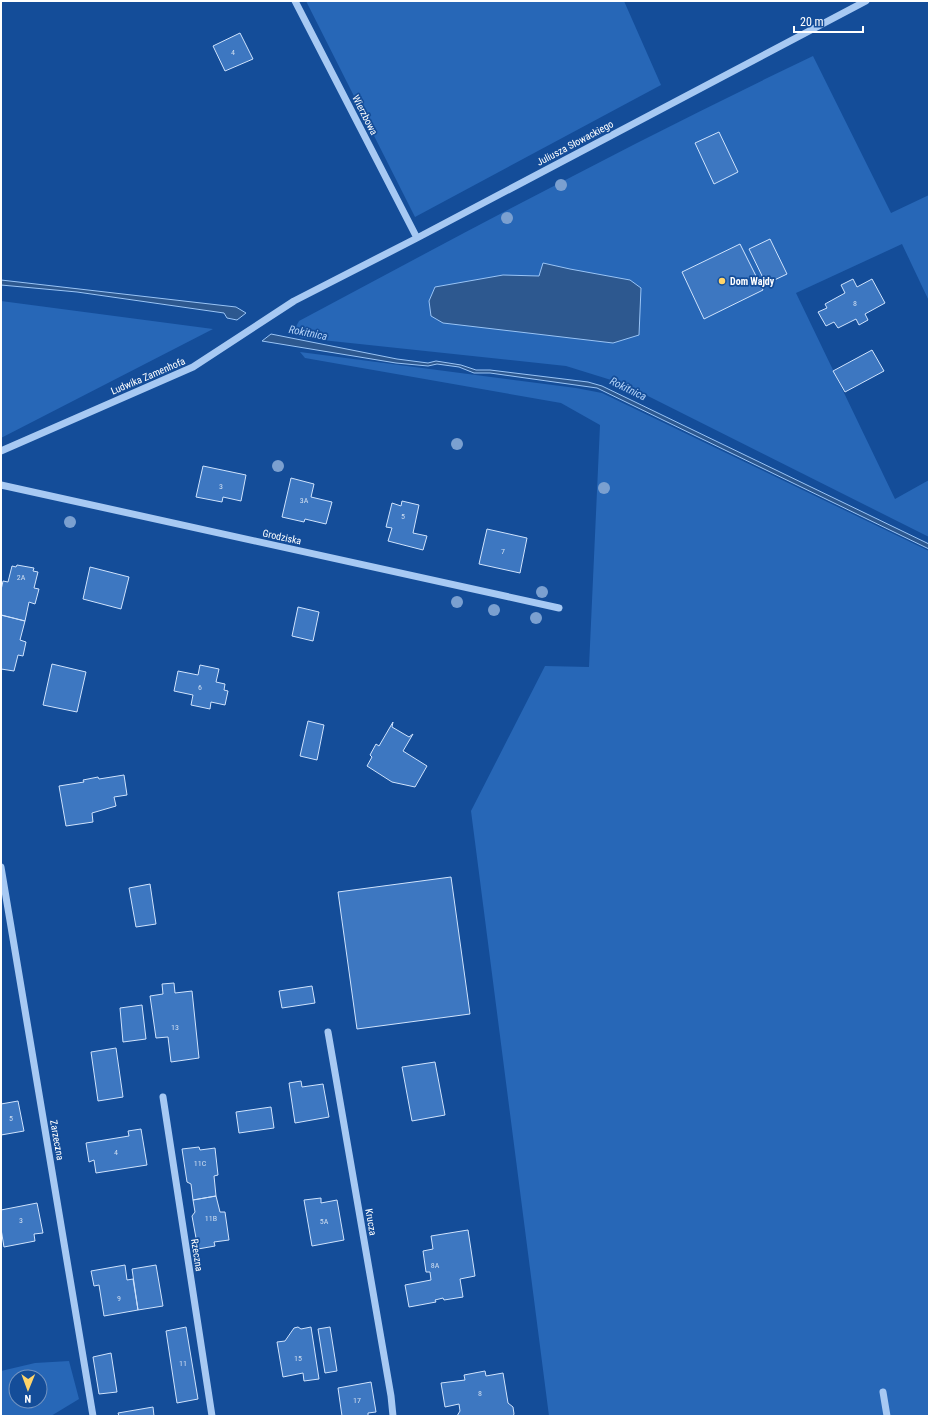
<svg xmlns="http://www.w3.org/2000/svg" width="930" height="1417" viewBox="0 0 930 1417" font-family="'Roboto Condensed',sans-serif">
<rect width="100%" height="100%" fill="#144d99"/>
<path fill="#2767b7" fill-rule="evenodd" d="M306,1h318l37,84 -246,132z
M813,56l78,157 38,-18v106l-27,-57 -106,49 99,206 34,-19v57l-305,-153 -58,-18 -263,-28c-10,-2 -9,-9 -4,-17 170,-91 340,-182 514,-265z
M1,301l212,28 -212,109z
M300,352l276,36 26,5 327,158v865h-380l-78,-605 74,-145 44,1 11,-242 -39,-22 -256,-45z
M69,1361l10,38 -28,17h-50v-45l34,-8zM16,1377h24v24h-24z"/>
<path fill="#2d588f" stroke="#99c4f6" d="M543,263l27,6 60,11 11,8 -2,47 -26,8 -170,-20 -12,-7 -2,-15 6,-14 68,-12 36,1z
M1,280l235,27 10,6 -9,7 -10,-2 -3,-5 -147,-21 -76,-7z
M271,334l126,25 31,4 8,-2 25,4 15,5h14l98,12 14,4 327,158v5l-332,-161 -107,-15h-16l-15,-6 -22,-3 -9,2 -32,-3 -134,-22z"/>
<path fill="#3d77c1" stroke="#cfe3fd" d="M240,33l13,26 -28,12 -12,-25z
M719,132l19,40 -24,12 -19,-41z
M770,239l17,35 -21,10 -17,-35z
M740,244l23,46 -59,29 -22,-47z
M853,279l4,8 15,-8 13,24 -20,11 3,6 -9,5 -3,-6 -18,9 -4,-6 -8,4 -8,-14 9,-4 -2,-4 20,-11 -4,-8z
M872,350l12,21 -39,21 -12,-21z
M203,466l43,9 -5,26 -18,-4 -1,5 -26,-5z
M291,478l23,6 -3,13 21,5 -6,22 -21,-5 -1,3 -22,-5z
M402,501l17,4 -6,28 14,3 -4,14 -35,-9 4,-13 -6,-1 6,-24 9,3z
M487,529l40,9 -7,35 -41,-9z
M17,565l17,3 -1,3 5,1 -4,16 5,1 -4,15 -6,-2 -4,19 -24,-6v-25l2,-9 5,1 4,-16 4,1z
M90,567l39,10 -8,32 -38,-10z
M298,607l21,5 -6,29 -21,-5z
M1,615l24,6 -5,19 6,2 -3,14 -5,-1 -4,16 -13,-2z
M52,664l34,8 -9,40 -34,-7z
M200,665l19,4 -3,13 9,2 -1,6 4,1 -3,14 -14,-3 -1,7 -19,-4 2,-10 -19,-4 4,-20 20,4z
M308,721l16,4 -7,35 -17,-4z
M393,722l-1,5 17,10 4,-3 -10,17 24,15 -12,21 -23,-5 -25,-16 5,-9 -2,-2 6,-11 3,2z
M124,775l3,20 -13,2 2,9 -24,7 1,9 -27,4 -7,-40 25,-4 -1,-2 15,-3 1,2z
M451,877l19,137 -113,15 -19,-137z
M150,884l6,40 -20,3 -7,-39z
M174,983l1,10 17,-2 7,67 -28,4 -3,-25 -12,1 -6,-42 13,-2 -1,-10z
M312,986l3,17 -33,5 -3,-17z
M142,1005l4,34 -23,3 -3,-34z
M116,1048l7,49 -25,4 -7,-49z
M435,1062l10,53 -33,6 -10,-54z
M301,1081l1,6 21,-3 6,33 -34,6 -6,-40z
M18,1101l6,30 -23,4v-31z
M271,1107l3,21 -35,5 -3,-21z
M141,1129l6,36 -51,8 -2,-13 -5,2 -3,-19 43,-7 -1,-5z
M199,1147l1,3 15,-2 3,27 -4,1 2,20 -23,4 -2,-16 -4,-2 -5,-33z
M216,1196l4,16h5l4,28 -15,2 1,4 -17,3 -6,-33 3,-4 -2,-12z
M321,1198v5l16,-3 7,40 -32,6 -8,-46z
M37,1203l6,30 -9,1 1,7 -31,6 -3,-18v-19z
M468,1230l7,46 -15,3 3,18 -19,3 -1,-2 -8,2 1,2 -27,5 -4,-22 26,-5 -1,-8h-4l-3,-21 10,-2 -2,-13z
M125,1265l2,15 6,-1 5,31 -34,6 -5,-31 -5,1 -3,-15z
M156,1265l7,41 -25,4 -6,-41z
M186,1327l12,72 -21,4 -11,-72z
M298,1327l3,2 10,-2 8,52 -15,2 -1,-8 -20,4 -6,-35 8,-1 9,-13z
M330,1327l7,44 -12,2 -7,-44z
M111,1353l6,39 -18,2 -6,-37z
M485,1371l1,5 17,-3 5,30 5,4 1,7 -1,2h-56l3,-5 -1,-7 -14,3 -4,-24 24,-3 -1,-5z
M371,1382l5,30 -8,1v3h-26l-4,-28z
M153,1407l1,9h-35l-1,-3z"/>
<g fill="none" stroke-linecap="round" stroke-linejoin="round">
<path stroke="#a7c9f3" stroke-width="7" d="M295,1l122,237
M1,451l192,-84 101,-66 123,-63 449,-237
M1,485l558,123
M1,867l92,549
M328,1032l63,364 2,20
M163,1097l49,319
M883,1392l4,24"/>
</g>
<g fill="#7ba0d0">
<circle cx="561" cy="185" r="6"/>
<circle cx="507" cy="218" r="6"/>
<circle cx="457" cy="444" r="6"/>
<circle cx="278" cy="466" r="6"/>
<circle cx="604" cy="488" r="6"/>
<circle cx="70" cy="522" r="6"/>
<circle cx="542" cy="592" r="6"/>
<circle cx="457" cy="602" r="6"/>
<circle cx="494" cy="610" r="6"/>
<circle cx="536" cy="618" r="6"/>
</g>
<circle fill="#ffd469" stroke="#144d99" stroke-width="1.5" cx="722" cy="281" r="4"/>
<g text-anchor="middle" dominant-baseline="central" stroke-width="3.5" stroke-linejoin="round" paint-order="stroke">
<g font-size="8" fill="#ceddf0">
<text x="233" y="52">4</text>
<text x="855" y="303">8</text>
<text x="221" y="486">3</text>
<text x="304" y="500">3A</text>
<text x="403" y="516">5</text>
<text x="503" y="551">7</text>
<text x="21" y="577">2A</text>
<text x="200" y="687">6</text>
<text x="175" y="1027">13</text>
<text x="11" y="1118">5</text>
<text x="116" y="1152">4</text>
<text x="200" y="1163">11C</text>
<text x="211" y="1218">11B</text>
<text x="21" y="1220">3</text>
<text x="324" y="1221">5A</text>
<text x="435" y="1265">8A</text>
<text x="119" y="1298">9</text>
<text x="298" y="1358">15</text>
<text x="183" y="1363">11</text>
<text x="480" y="1393">8</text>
<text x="357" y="1400">17</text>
</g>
<g font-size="10" fill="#fff" stroke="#144d99">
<text transform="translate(365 115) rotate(63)">Wierzbowa</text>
<text transform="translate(575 143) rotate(-28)">Juliusza Słowackiego</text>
<text transform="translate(148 376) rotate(-23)">Ludwika Zamenhofa</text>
<text transform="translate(282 537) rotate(12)">Grodziska</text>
<text transform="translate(57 1140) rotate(80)">Zarzeczna</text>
<text transform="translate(371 1222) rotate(80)">Krucza</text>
<text transform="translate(197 1255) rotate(81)">Rzeczna</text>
</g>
<g font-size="10" font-weight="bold" fill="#fff" stroke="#144d99" text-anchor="start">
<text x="730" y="281">Dom Wajdy</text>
</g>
<g font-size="11" font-style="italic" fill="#b3d3f9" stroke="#144d99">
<text transform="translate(308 333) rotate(11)">Rokitnica</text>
<text transform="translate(628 389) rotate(26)">Rokitnica</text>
</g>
</g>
<rect width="930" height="1417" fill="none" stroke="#ffffff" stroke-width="4"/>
<g transform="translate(28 1389) rotate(181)"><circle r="19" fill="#144d99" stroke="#7294c2"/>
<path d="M0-3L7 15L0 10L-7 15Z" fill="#ffd469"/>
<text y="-6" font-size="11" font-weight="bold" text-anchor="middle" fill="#ffffff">N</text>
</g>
<path d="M794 26v6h69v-6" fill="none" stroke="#ffffff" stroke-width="2"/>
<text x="800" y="26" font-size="12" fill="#ffffff" stroke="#144d99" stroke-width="3" paint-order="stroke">20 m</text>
</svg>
